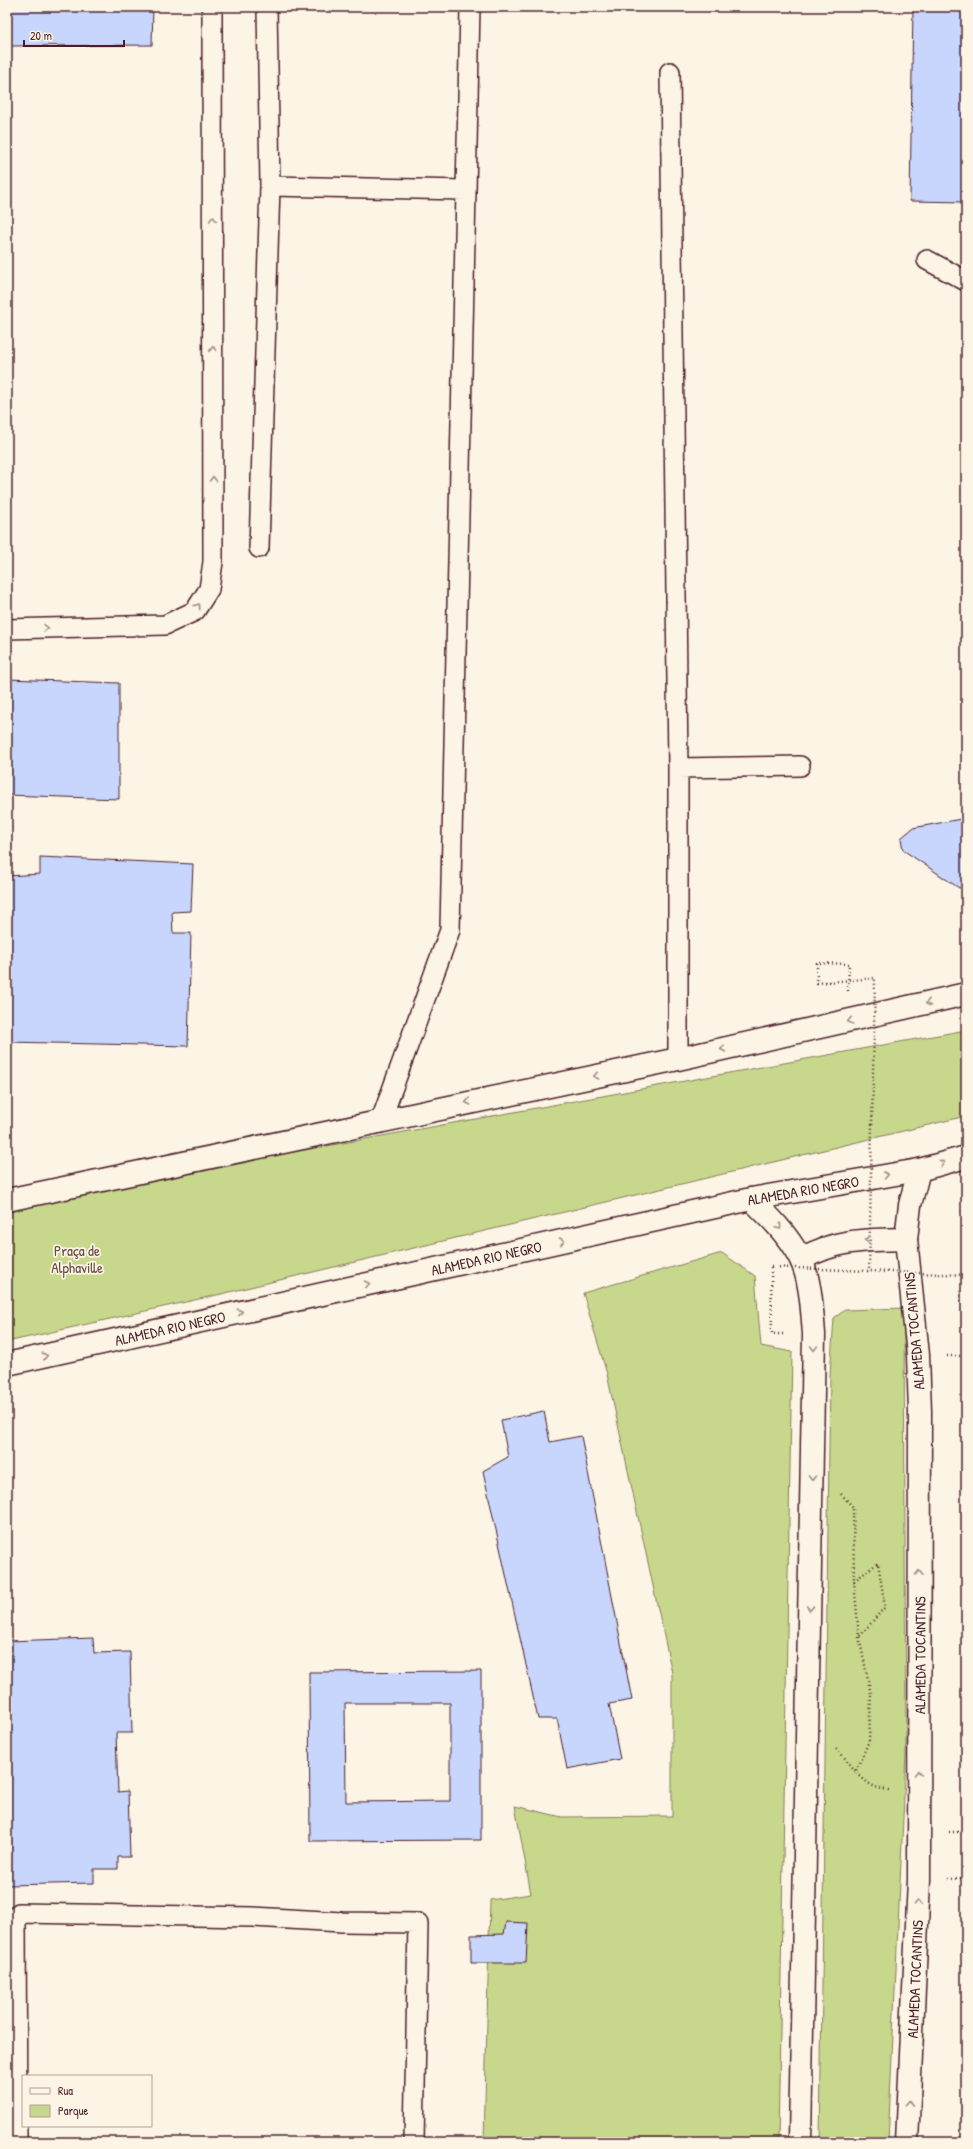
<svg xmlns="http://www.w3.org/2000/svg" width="973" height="2149" viewBox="0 0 973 2149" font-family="'Patrick Hand',sans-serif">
<rect width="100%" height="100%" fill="#fcf5e5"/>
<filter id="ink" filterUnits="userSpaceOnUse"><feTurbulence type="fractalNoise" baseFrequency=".025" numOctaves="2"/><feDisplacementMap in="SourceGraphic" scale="8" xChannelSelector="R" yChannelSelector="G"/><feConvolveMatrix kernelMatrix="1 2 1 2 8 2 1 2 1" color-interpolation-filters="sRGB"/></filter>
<g filter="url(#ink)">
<path fill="#c7d88c" stroke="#887c5c" d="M966,1030v86l-749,179 -210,47v-138z
M722,1253l33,23 6,70 31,6 -14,790h-294l6,-242 41,-6 -16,-88 47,11 110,-1v-143l-65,-299 -24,-81z
M904,1308l2,446 -18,388h-68l10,-767 4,-57 11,-8z"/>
<path fill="#c8d6fd" stroke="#4a1f2b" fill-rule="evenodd" d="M7,7h146l-1,38 -145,1z
M913,7h53v195l-56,-1z
M7,679l112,4v116l-112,-4z
M966,818v68l-7,2 -56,-38 -2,-12 12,-10z
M40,857l153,7 -2,47 -19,1 1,21h18l-3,113 -181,-4v-166l33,-2z
M544,1411l6,31 31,-6 51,264 -23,4 11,55 -53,10 -10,-50h-19l-55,-248 25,-14 -7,-37z
M93,1638l1,15 36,-1 2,81h-16l2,59 10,-1 2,66h-12v12h-24v14l-87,2v-244z
M481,1671v169l-171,1 -1,-169zM345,1703h105v98l-104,1z
M506,1922l22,1 -2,40h-55v-28l33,-1z"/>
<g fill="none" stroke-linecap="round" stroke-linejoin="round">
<defs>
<path id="service" d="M670,72l8,696v291
M270,186l195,4
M927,260l39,21
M259,548l11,-362 -3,-179
M7,629l158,-4 30,-14 14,-22 4,-27 -1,-555
M678,768l122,-2
M380,1123l70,-193 20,-923
M17,2142l-1,-225 3,-4 234,4 89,5 76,1 -4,219"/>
<g id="secondary">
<path d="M751,1199c19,18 37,36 49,59 11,21 12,53 14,76 -4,269 -10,539 -14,808"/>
<path d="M7,1200l671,-141 288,-65"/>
<path d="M801,1259c38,-20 63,-19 105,-20"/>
<path id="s1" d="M7,1364l744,-165 168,-29 47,-13"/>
<path id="s2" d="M907,2142l12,-262 1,-468 -2,-57 -12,-116 4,-34 9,-35"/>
</g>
</defs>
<use href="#service" stroke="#4a1f2b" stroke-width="22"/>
<use href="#secondary" stroke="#4a1f2b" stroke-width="25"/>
<path stroke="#4a1f2b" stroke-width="2.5" stroke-dasharray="1 3" stroke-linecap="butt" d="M848,991l1,-27
M771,1268l1,66h12
M947,1356h19
M841,1494l12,13 1,74 5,56 12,57 -2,47 -14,32
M854,1581l24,-18 7,44 -26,30
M836,1749c18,16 26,40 54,41
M949,1832h17
M948,1879l18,-1"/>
<use href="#service" stroke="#fcf5e5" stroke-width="19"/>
<use href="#secondary" stroke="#fcf5e5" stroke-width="22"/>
<path stroke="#4a1f2b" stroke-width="2.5" stroke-dasharray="1 3" stroke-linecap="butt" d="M849,964l-32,-1v20l58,-5 -6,294
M771,1267l195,8"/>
</g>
<defs><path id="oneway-chevron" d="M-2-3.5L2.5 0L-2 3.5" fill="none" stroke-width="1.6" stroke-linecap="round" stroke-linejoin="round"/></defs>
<g stroke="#a38a88">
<use href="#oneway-chevron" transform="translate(213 219) rotate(-90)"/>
<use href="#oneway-chevron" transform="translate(213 349) rotate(-90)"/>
<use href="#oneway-chevron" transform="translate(213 479) rotate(-90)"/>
<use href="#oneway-chevron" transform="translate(198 606) rotate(-55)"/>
<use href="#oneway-chevron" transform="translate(46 628) rotate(-1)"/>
<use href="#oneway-chevron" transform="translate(928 1003) rotate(167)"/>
<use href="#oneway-chevron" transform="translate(850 1021) rotate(168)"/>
<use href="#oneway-chevron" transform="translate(723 1049) rotate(168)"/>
<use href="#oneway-chevron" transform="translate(596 1076) rotate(168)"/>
<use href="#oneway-chevron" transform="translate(468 1102) rotate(167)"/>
<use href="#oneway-chevron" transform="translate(942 1163) rotate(-15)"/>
<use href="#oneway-chevron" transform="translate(886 1175) rotate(-10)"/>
<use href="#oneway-chevron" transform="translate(779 1227) rotate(50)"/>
<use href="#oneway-chevron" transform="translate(867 1240) rotate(176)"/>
<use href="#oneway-chevron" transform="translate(562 1241) rotate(-12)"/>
<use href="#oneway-chevron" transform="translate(367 1284) rotate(-12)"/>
<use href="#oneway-chevron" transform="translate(240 1312) rotate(-12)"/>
<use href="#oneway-chevron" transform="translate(814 1348) rotate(91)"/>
<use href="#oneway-chevron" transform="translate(45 1356) rotate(-13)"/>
<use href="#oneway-chevron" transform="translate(812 1478) rotate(91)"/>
<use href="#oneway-chevron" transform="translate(919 1573) rotate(-90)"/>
<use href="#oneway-chevron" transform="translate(810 1608) rotate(92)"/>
<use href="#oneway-chevron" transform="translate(918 1773) rotate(-90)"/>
<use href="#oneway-chevron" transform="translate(918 1903) rotate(-87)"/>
<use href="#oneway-chevron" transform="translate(909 2103) rotate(-87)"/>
</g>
</g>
<g text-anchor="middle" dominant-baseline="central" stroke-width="3.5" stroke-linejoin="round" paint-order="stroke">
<g font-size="15" fill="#4a1f2b" stroke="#fcf5e5">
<text stroke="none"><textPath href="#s1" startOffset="815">ALAMEDA RIO NEGRO</textPath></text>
<text stroke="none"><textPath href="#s1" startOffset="491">ALAMEDA RIO NEGRO</textPath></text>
<text stroke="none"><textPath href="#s1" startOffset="167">ALAMEDA RIO NEGRO</textPath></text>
<text transform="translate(914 1331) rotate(-95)">ALAMEDA TOCANTINS</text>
<text stroke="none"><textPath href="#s2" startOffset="487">ALAMEDA TOCANTINS</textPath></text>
<text stroke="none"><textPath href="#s2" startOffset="163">ALAMEDA TOCANTINS</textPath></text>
</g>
<g font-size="15" fill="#694d43" stroke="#fcf5e5">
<text x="77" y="1250">Praça de<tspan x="77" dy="17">Alphaville</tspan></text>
</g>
</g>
<rect width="973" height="2149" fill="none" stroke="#fcf5e5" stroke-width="24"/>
<rect x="12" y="12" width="949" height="2125" fill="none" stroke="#4a1f2b" stroke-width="1.5" filter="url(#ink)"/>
<rect x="22" y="2075" width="130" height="52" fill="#fcf5e5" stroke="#b59f9b"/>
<rect x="30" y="2088" width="20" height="6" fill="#fcf5e5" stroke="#b59f9b"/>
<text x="58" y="2095" font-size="12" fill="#4a1f2b">Rua</text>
<rect x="30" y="2105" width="20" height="12" fill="#c7d88c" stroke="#b59f9b"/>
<text x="58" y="2115" font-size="12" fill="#4a1f2b">Parque</text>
<path d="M24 40v6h100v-6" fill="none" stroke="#4a1f2b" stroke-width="2"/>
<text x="30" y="40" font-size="12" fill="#4a1f2b" stroke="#fcf5e5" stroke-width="3" paint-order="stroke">20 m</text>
</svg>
